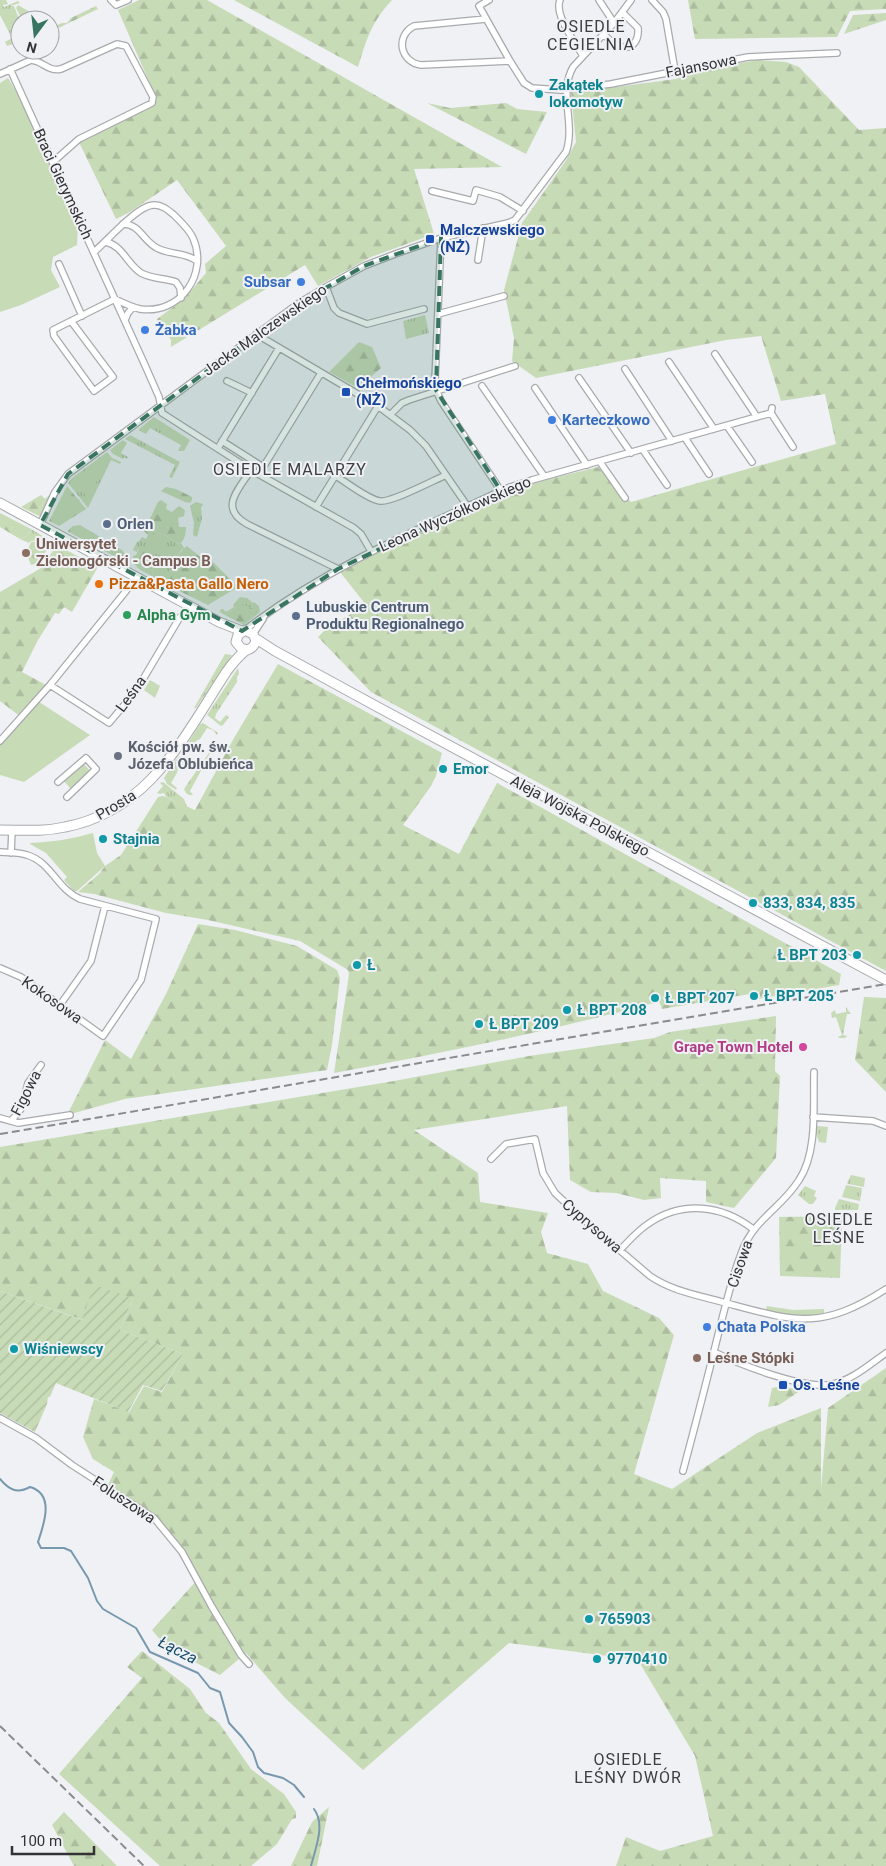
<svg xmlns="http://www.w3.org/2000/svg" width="886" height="1866" viewBox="0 0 886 1866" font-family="Roboto,sans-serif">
<defs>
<pattern id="grass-tufts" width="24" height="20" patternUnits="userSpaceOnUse" patternTransform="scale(1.25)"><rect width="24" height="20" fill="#c8dbb7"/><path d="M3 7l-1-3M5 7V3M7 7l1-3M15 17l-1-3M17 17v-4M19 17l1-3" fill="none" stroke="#acbc9e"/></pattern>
<pattern id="forest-firs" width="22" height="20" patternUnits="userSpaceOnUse" patternTransform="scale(1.25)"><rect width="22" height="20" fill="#c8dbb7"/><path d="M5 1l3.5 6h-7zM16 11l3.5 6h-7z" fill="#acbc9e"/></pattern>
<pattern id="garden-furrows" width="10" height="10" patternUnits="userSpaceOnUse" patternTransform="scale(1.25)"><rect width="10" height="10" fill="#c8dbb7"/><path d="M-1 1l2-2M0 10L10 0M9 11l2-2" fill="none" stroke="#acbc9e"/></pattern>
</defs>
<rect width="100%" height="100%" fill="#eff1f5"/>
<path fill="url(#grass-tufts)" d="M0,0h6l2,4 -6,1 2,2 14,-6 2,2 -10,3h4l6,16v22l-2,4 -2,-5 -9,3 -2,-4 7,-4 -12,-23z
M18,5l17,10 8,1 2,4h-23l-6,-12z
M425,315l4,18 -23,6 -3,-18z
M154,417l36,23 -6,11h-6l3,-6 -31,-17 -4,6 -8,-4z
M130,435l50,27 -8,16 -3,-1 6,-12 -50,-26z
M123,440l4,3 -6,10 7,4 -1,2 -3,-2 -1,2 -10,-5 -3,-4z
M107,452l5,6 9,4 -1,2 -9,-4 -23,48 -20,-25 4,-5z
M196,502l7,2 -2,4 1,10 -5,19 -4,-2 1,-12 -4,-17z
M80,525l42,25 4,5 -1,7 -58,-31 6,-5z
M31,529l17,10 -17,2 -2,2 -9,-4 7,-3z
M152,532l15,4 10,8 4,-1 3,5 -3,2 -10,20 -10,11 -9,-5 3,-16c-4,-7 -9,-9 -17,-11l-1,3 -4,-2 4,-8 3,-2 5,2 7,-6z
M50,540l2,1 -13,22 -8,2 -5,-12 5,-11z
M240,597l7,1 6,5 1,-1 5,4 1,6 -23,-5 -12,8 -5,-3 1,-3h2l3,3 8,-5 -1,-2z
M225,654l7,1c-3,6 -5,13 -11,16l-25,37h-2z
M238,668l1,6 -2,3v5l-21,32 -1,4 5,4 6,-7 3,2 -6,8 -2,1 -14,-11z
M203,723l15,10 -1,2 -4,-5 -6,-2 -7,11 -4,2 -3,9 -6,2 -1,-6 14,-22z
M215,744l2,2 1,2 -4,-2 -10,18 3,2v2l-4,-1 -13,24 3,4h-4l-3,-2 -2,-4z
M182,756l3,1 -1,5 -6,6 -1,5 -6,10 6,5 -1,2 -9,-6 -3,-6 14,-21z
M163,782l21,17 3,8 -21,-10 -2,-4 -4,1 -3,-1 6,-7 -3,-3z
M846,1007l5,7h-4l-4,21 4,1 -2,2h-6l-1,-1 4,-2 -6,-18 -4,1 -1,-5 4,-3 1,4 10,-2z
M817,1126l11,1 -2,16 -7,-1 -4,-12z
M851,1175l14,3 -1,9 -16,-3 -1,-1z
M846,1185l16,3 -2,13 -18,-4z
M805,1186l11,5 -2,5 3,2 -4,6h-4l-11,-9z
M839,1199l20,5 -1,6h-23v-2z
M767,1306l26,4 31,-1v4l-2,2c-19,2 -36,0 -55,-4l-1,-2z"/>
<path fill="url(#forest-firs)" d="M139,0h68l295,167 -88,2 20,65 -63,23 -53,29 -13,-21 -134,82v-7l-14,-21 27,-20 22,-26 -1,-9 21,-18 -49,-66 -47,32 -14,7 -37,-77 78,-42 -39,-90z
M234,0h158c-21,23 -25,38 -34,67z
M688,0h198v9l-36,2 -13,26 -142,2z
M96,6l2,3 -2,1 -46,22v-4l12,-5h5l4,-5z
M886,13v7l-42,14 9,-19z
M757,60l29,2 13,5 60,63 27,-2v843l-515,-279 -53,-55 9,-9 39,-23 -26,-33 32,-17 153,-70 73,-18 33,35 205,-58 -11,-50 -44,7 -20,-65 -35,4 -190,38 -24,-17 2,-23 -10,-48 18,-67 43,-61 11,-20 -5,-49 105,-14 30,-10z
M427,103l23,5 56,-5 11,6 30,3 -21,42z
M359,342l13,5 9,21 -23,20 -29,-16z
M67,486l19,23 -27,17 -10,-5z
M166,487l10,2 16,8v3l-2,3 -5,-1 -24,-11z
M52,493l-10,22 -3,1 -18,-9 20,-12 4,4z
M161,500l6,4 -1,5 6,3 7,-6 6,4 -1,6 -6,2 1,9h7c0,7 -1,11 -5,16l-4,1 -10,-8 -15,-4v10l-4,1 -8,-3 2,-3 4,2 2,-4 -4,-4 14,-29z
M0,513l31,16 -4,7 -7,3 -20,-12z
M57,545l41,22 -26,45 -8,-5 -5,7 -4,-1 -17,27 -16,32 26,14 -27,31 -21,-16v-109l41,-24z
M143,546l2,4 7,4 3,5 -3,17c-9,-5 -20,-8 -19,-20l3,-1 4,-8z
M187,546l18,15 4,-3 29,29 -30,18 -45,-22 -2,-2c2,-5 6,-6 9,-10 7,-8 7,-19 17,-25z
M245,605l15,7 -16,13 -19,-10 12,-8z
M278,664l164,89 -6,23 -5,10 -28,39 56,29 38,-71 344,191 -2,11 -88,15 -1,-6 -88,15 -4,-10 -1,3c-106,29 -215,51 -323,71l15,-99 -1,-4 -48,-29 -92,-21 -42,-7 -72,-19 -16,-2 21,-18 6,-8 16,-11 37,-58 5,-1 32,14 39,-72z
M198,924l37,6 62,16 40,24 3,8 -8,67 -5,25 -202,29 -58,16 38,-75 26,19 35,-65z
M864,997l22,1v94l-31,-32z
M776,1016l-1,55 5,5 -4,82 -42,50 -28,-6v-21l-46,-3 1,20 -17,2 -28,-7 -25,-1 -21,-12 -3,-74 -153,24 64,43 2,29 68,11 -7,19 6,21 41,11 15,27 56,27 15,17 -40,139 38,15 85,-56 64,-25v81l7,-81 58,-40v498h-270l10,-29 34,14 53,-15 -18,-80 -57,-96 -129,-17 -146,127 -78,-72 -39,-45 -26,22 -53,-27 -15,-18 46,-51 -45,-62 -22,-18 -23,-14 6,-13 -21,-13 -10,-22 11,-38 35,13 15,-26 18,6 21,-38 -63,-24 13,-32 -50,22 -83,-29v-144l394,-66 135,-25 125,-18 16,-6z
M842,1216l-2,62 -60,-2 -1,-59z
M778,1387l13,1 9,3 -21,14 -11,2 4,-19z
M142,1651l48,38 16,24 13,10 32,46 33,25 12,18v6l-4,1 -15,25 -26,22h-91l-101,-92 83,-96 -15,-11z
M329,1807l-12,59h-26l21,-44z
M64,1812l53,54h-43l-22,-41z"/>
<path fill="#c8dbb7" d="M8,78l13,22 57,127 -1,18 -24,12 -2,13 9,17 -39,18 -21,7v-229z
M88,471l11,5 -9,20 -11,-5z
M64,493l16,7 -8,18 -16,-7z
M150,680l10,6 -5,12 -11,-8z
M36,700l54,35 -66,47 -24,-7v-30z
M83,763l8,9 -20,17 -8,-9z
M93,833l4,20 8,13 -28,25h-3l-10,-11 3,-3 -21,-24 -16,-9v-1c22,-1 42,-4 63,-10z"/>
<path fill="url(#garden-furrows)" d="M94,1285l39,13 -13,32 63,24 -21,37 -19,-6 -15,27 -72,-29 -6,14h-2l-1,7 -12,28 -35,-19v-122l82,29z"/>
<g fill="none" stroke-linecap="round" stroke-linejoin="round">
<path stroke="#7898ae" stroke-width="2" d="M0,1479c9,11 17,15 30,8 25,7 14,37 8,55l3,6h23l7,3 17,27 9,23 6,8 33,19 14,24 48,21 12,15 10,4 9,31 13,14 11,15 5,15 6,6 19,5 11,7 10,12
M311,1866c4,-17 15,-41 3,-57"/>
<defs>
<path id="street" d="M111,0l5,5 12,-5
M489,0l-10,6 31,55 14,22 8,5 28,2 51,-6 137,-27 89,-4
M560,0c-6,15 15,42 23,56
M599,0l15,23
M652,0l11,12 3,7 9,52
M486,19l-72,7c-19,10 -14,36 7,39l89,-4
M603,34c5,4 10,10 16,12 14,5 20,-6 19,-18l-16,-16
M10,69l134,294 15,34 3,16 89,57 103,58 7,6 10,17
M0,74l31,-14c12,1 17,12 30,9l56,-25 9,2 27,51 -1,6 -73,36 -26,23
M432,191l41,10 3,-11 24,7 23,14
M123,224c17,0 20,17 34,24 13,7 28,4 40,13
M441,238l-6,142 1,10 5,11 60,90
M106,242c17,4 21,22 35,31 11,6 24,5 35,9l4,6 1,10
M94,252c13,-11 43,-46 59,-47 8,-1 15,5 21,10 7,7 15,14 19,23 16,36 -13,77 -53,71 -8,-2 -17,-6 -25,-10
M478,260l5,-32
M59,264l23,52
M326,287l8,21 5,5 28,11 57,-15
M438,314l66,-18
M125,320l3,-7 5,-6
M71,321l42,56 -19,14 -40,-55 -1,-6 62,-31
M256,334l122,72 32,24 16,16 42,61
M715,354l42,63
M669,362l45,67
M625,369l47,72
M579,378l52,75
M227,381l25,12
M482,386l62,90
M535,388l52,77
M771,413l22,34
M390,415l12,-12 7,-3 106,-34
M727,426l25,36
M685,438l24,36
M222,441l41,26
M218,448l61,-100
M643,450l24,35
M600,462l25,36
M251,470c-12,19 -33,38 -4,54l91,45
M259,474l62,-101
M336,476c10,6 33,24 44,25 11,2 54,-21 66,-26
M316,507l62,-101
M40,525l15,-33 13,-18 231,-171 27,-16 38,-21 34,-13 43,-15 67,-15 7,-3 51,-68c10,-28 -8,-58 7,-85l41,-44 17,-23
M245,630c80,-62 173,-101 265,-143l22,-7 239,-67 1,-5
M253,634l10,-15
M50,685l59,38 27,-32 44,-74 6,-3 4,-8
M0,741l50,-56 76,-94 10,-15
M58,782l28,-24 10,11 -29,28
M0,852c9,1 19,0 27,3 24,7 30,34 53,44l76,20 -15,61 -38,56 -82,-59 -21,-9
M11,853l1,-23
M60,1005l31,-44 14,-55
M813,1117l60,4 13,5
M0,1118l18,5 52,-8
M11,1121l10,-12 7,-26 13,-18
M491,1159l15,-15 29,-5 8,34 12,20 27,25 68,58c22,15 47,19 72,26 72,19 97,30 164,-13
M620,1250c9,-9 17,-19 28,-26 34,-24 74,-19 105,5
M714,1352c25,12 93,39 119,32 19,-4 37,-20 53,-31
M0,1418l36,20 36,27 82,53 28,34 30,55 29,48 8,9
M683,1471c12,-45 24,-91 35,-136 7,-27 13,-55 23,-81 12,-35 40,-45 58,-74 19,-28 14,-75 15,-108"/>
<path id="secondary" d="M0,503l219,119 23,9
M255,638l20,13 99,54 512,275
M0,830c22,0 43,2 65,-3 85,-16 119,-91 162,-156 5,-7 12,-15 18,-20 4,-2 7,-2 9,-6 3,-4 1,-7 -1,-11l-8,-4 -7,5 -2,7 5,6 6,2"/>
</defs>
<use href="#street" stroke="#a8aaad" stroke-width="8"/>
<use href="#secondary" stroke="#a8aaad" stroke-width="11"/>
<use href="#street" stroke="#fff" stroke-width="5.5"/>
<use href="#secondary" stroke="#fff" stroke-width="9"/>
<path stroke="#8a8b8e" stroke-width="2" stroke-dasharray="8 4" stroke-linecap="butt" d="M0,1134l886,-150
M0,1726l144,140"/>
</g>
<path fill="#377561" fill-opacity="0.2" stroke="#377561" stroke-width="4" stroke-dasharray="10 6" stroke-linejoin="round" d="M441,238l-5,152 65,101 -163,78 -96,62 -202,-106 28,-51 231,-171 65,-37z"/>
<g fill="#0f9aa8" stroke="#eff1f5" stroke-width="2">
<circle cx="539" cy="94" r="5"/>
<circle cx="443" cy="769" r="5"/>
<circle cx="103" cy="839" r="5"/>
<circle cx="753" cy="903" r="5"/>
<circle cx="857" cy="955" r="5"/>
<circle cx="357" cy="965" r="5"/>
<circle cx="754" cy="996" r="5"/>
<circle cx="655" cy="998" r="5"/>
<circle cx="567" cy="1010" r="5"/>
<circle cx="479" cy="1024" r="5"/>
<circle cx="14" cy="1349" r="5"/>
<circle cx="589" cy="1619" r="5"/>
<circle cx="597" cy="1659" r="5"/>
</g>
<g fill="#1a4fb4" stroke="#eff1f5" stroke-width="2">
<rect x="425" y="234" width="10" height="10" rx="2.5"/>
<rect x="341" y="387" width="10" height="10" rx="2.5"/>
<rect x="778" y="1380" width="10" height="10" rx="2.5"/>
</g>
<g fill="#3f7fe0" stroke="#eff1f5" stroke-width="2">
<circle cx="301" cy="282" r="5"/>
<circle cx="145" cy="330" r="5"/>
<circle cx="552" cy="420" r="5"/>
<circle cx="707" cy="1327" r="5"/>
</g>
<g fill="#5c6f8a" stroke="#eff1f5" stroke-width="2">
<circle cx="107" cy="524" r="5"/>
<circle cx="296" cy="616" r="5"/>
</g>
<g fill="#8d6e63" stroke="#eff1f5" stroke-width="2">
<circle cx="26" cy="553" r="5"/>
<circle cx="697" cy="1358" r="5"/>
</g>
<circle fill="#e8710a" stroke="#eff1f5" stroke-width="2" cx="99" cy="584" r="5"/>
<circle fill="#2e9e5b" stroke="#eff1f5" stroke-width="2" cx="127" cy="615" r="5"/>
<circle fill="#6b7280" stroke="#eff1f5" stroke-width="2" cx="118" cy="756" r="5"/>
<circle fill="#d1479c" stroke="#eff1f5" stroke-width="2" cx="803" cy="1047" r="5"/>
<g text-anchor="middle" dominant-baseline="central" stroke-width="4" stroke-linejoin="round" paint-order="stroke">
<g font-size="15" fill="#333335" stroke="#eff1f5">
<text transform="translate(701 66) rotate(-11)">Fajansowa</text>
<text transform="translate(63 184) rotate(65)">Braci Gierymskich</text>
<text transform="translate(265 330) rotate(-35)">Jacka Malczewskiego</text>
<text transform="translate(455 514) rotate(-24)">Leona Wyczółkowskiego</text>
<text transform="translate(131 694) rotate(-54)">Leśna</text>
<text transform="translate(116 805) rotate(-31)">Prosta</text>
<text transform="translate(580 816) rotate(28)">Aleja Wojska Polskiego</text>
<text transform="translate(52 1000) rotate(35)">Kokosowa</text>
<text transform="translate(26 1093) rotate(-63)">Figowa</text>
<text transform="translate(592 1226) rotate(41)">Cyprysowa</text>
<text transform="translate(740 1264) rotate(-71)">Cisowa</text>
<text transform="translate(124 1500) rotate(34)">Foluszowa</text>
</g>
<g font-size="15" font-weight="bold" fill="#0d838f" stroke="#eff1f5" text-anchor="start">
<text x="549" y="85">Zakątek<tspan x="549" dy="17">lokomotyw</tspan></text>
<text x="453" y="769">Emor</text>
<text x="113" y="839">Stajnia</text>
<text x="763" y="903">833, 834, 835</text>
<text x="847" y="955" text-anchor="end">Ł BPT 203</text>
<text x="367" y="965">Ł</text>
<text x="764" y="996">Ł BPT 205</text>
<text x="665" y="998">Ł BPT 207</text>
<text x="577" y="1010">Ł BPT 208</text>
<text x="489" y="1024">Ł BPT 209</text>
<text x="24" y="1349">Wiśniewscy</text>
<text x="599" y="1619">765903</text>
<text x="607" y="1659">9770410</text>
</g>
<g font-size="15" font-weight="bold" fill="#164399" stroke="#eff1f5" text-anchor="start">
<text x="440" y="230">Malczewskiego<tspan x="440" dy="17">(NŻ)</tspan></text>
<text x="356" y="383">Chełmońskiego<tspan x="356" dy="17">(NŻ)</tspan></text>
<text x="793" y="1385">Os. Leśne</text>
</g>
<g font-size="15" font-weight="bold" fill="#366cbe" stroke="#eff1f5" text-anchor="start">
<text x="291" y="282" text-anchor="end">Subsar</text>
<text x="155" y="330">Żabka</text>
<text x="562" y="420">Karteczkowo</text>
<text x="717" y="1327">Chata Polska</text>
</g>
<g font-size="15" font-weight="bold" fill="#4e5e75" stroke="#eff1f5" text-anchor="start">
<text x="117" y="524">Orlen</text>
<text x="306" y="607">Lubuskie Centrum<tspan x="306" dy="17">Produktu Regionalnego</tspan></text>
</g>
<g font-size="15" font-weight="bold" fill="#785e54" stroke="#eff1f5" text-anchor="start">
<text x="36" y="544">Uniwersytet<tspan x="36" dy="17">Zielonogórski - Campus B</tspan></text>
<text x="707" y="1358">Leśne Stópki</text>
</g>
<g font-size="15" font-weight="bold" fill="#c56008" stroke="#eff1f5" text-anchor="start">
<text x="109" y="584">Pizza&amp;Pasta Gallo Nero</text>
</g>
<g font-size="15" font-weight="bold" fill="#27864d" stroke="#eff1f5" text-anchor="start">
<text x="137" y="615">Alpha Gym</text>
</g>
<g font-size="15" font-weight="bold" fill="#5b616d" stroke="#eff1f5" text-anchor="start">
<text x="128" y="747">Kościół pw. św.<tspan x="128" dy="17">Józefa Oblubieńca</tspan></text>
</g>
<g font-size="15" font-weight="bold" fill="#b23c85" stroke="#eff1f5" text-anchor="end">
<text x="793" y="1047">Grape Town Hotel</text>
</g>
<g font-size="16" letter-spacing="1" fill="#3d3e41" stroke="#eff1f5">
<text x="591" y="26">OSIEDLE<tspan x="591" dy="18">CEGIELNIA</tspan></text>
<text x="290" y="469">OSIEDLE MALARZY</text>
<text x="839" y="1219">OSIEDLE<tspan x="839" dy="18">LEŚNE</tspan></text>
<text x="628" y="1759">OSIEDLE<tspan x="628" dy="18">LEŚNY DWÓR</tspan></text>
</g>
<g font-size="16" font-style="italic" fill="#154a69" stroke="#eff1f5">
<text transform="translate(178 1650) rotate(27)">Łącza</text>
</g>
</g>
<g transform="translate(35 35) rotate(195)"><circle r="24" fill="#eff1f5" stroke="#a4a5a8"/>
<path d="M0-4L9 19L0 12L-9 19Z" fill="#377561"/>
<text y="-8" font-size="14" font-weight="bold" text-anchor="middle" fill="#333335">N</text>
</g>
<path d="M12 1846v8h82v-8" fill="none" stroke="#333335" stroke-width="2.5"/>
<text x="20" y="1846" font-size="15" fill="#333335" stroke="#eff1f5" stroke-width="4" paint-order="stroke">100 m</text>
</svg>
